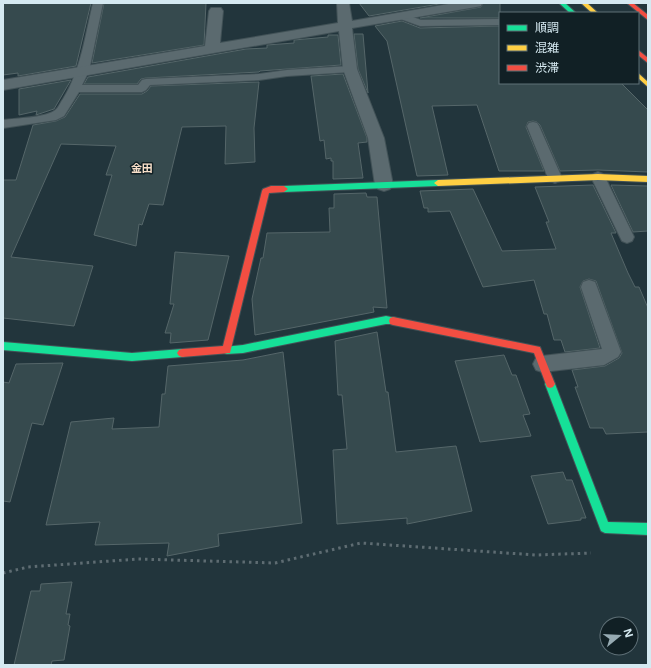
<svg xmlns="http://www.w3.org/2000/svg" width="651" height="668" viewBox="0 0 651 668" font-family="'Open Sans','Noto Sans JP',sans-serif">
<rect width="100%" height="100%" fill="#22353c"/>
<path fill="#364a4e" stroke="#556669" d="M3,3h88l-15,63 -58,10v-3l-15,2z
M104,3h102l-2,42 -112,18z
M359,3h86l-76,13z
M483,3h17v15h-80l61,-11z
M402,21l18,7 80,-2v57h121l27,27v62l-50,-2 -38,1 -20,-46 -3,-3 -4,-1 -5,1 -2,5 18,44h-45l-22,-66 -45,1 16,69 -31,1 -30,-135 -12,-15z
M354,34h9l5,59 -10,-24z
M328,35h10l3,30 -81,6 -1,1 -113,6 -5,1 -4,5h-53l4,-7 158,-28 21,-1v-3l27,-2v-3l34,-3z
M343,74l24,64v4l-9,1 5,35 -30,1v-18h-2v-3l-5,1 -2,-19 -4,1 -9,-65z
M71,80l-17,29 -18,6 1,-4 -18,4v-26z
M259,82l-5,46 1,34 -30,2 1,-38 -44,1 -19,78 -14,-1 -7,21 -3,-1 -3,22 -42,-11 18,-60h-6l10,-29 -55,-2 -50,113 82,9 -19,60 -71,-8v-138h13l17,-55 23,-4 9,-4 15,-23h62l5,-3 4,-5z
M593,185l23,48h-5l17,40 7,14h4l9,21v124l-42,2 -3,-6h-13l-15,-41h3l-6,-17 33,-4 14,-8 3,-5 -26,-72 -7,-2 -6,2 -3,6 20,61 -35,4 -4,-12h-7l-7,-26h-3l-10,-34 -51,7 -33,-76 -22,1v-4h-4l-4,-17 53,-2 29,62 54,-2 -10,-27h3l-14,-35z
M611,185l37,1v45l-15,1z
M366,193l1,4h10l10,111 -14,-1 1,5 -119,23 -3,-36 9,-41h2l4,-25 63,-1 -1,-24h5v-14z
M175,252l54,4 -21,84 -38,3 1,-10h-6l9,-29h-4z
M377,332l9,60h2l8,60 60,-6 16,65 -65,13v-6l-70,6 -4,-74 14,-1 -5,-54h-4l-3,-54z
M283,352l19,171 -84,11 1,12 -52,10 2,-13 -74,2 5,-23 -54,3 25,-103 43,-4 -2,11 47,-2 3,-33h3l3,-28 75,-6z
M504,355l8,20h4l14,39 -7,1 8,21 -51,6 -25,-81z
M63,363l-20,62 -11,-2 -22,79 -7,-1v-119l6,1 7,-19z
M563,472l3,8h6l14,38h-5v2l-33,4 -17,-48z
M72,582l-6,32h4l-2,11 2,1 -6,34 -12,1 -1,4h-37l17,-74h9l1,-7z"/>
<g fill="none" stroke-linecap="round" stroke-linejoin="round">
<defs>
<path id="lane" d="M93,3h10l-14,68 -7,14h56l4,-5 4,-1 113,-5 28,-4 63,-4 4,1 2,2 -2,2 -4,1 -63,4 -28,4 -109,5 -4,5 -4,2h-63l-15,24 -8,4 -53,8v-8c14,-2 40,-2 51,-9 4,-2 6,-8 9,-12 18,-29 22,-63 30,-96z
M402,13l19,7 79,-1v6l-80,1 -22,-8 -1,-2z
M533,122l4,1 2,3 23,52 -2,3 -5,2 -5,-2 -2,-3 -21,-52 2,-3z
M598,172l5,2 2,3 29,60 -2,4 -5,2 -5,-2 -2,-4 -29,-60 2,-3z
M589,280l6,2 2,5 24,65 -3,5 -14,8 -62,7 -6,-2 -3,-6 3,-6 6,-2 60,-7 -21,-62 2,-5z"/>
<path id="street" d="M337,3h12l3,18 102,-18h28l-1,3 -5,1 -124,21 5,41 27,69 9,47 -3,4 -6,2 -6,-2 -3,-4 -7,-47 -25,-69 -4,-38 -336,59v-10l202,-34 4,-35 2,-3h10l2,3 -3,32 118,-20z"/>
<path id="fast" d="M559,3h6l11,10h-6z
M438,180l4,3 -4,3 -154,6 -4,-3 4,-3z
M386,316l10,2 1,3 -1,3h-10l-143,29 -16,1 -3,-1 -2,-3 2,-3 19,-2z
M3,342l129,11 50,-4 3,1 2,3 -2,3 -3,1 -50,4 -129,-11z
M550,380l3,1 2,3 53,138 40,1v12l-43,-2 -4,-2 -56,-147 2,-3z"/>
<path id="slow" d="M581,3h6l11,10h-6z
M638,73l10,9v5l-10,-9z
M598,174l50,2v6l-50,-2 -160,6 -4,-3 4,-3z"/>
<path id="jam" d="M627,3h6l15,12v5z
M638,50l10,8v5l-10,-8z
M271,186h13l4,3 -4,3 -15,1 -39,160 -48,4 -3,-1 -2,-3 2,-3 3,-1 41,-3 39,-155 1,-2z
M393,317l147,30 15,37 -2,3 -3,1 -3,-1 -13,-34 -141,-28 -3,-1 -1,-3 1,-3z"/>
</defs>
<use href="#lane" stroke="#425257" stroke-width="2"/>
<use href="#street" stroke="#425257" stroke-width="2"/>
<use href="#fast" stroke="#425257" stroke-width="2"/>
<use href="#slow" stroke="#425257" stroke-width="2"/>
<use href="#jam" stroke="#425257" stroke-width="2"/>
<path stroke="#5e6c72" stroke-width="3" stroke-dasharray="2.5 4" stroke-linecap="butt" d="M3,573l25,-6 110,-8 137,4 86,-20 175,12 55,-2"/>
<use href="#lane" fill="#5b6a6f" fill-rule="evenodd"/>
<use href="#street" fill="#5b6a6f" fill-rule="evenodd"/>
<use href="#fast" fill="#16e098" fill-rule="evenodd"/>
<use href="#slow" fill="#ffcf43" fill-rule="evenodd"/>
<use href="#jam" fill="#f24e42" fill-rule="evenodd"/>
</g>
<g text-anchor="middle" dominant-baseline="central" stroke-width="3" stroke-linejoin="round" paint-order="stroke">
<g font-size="11" font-weight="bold" fill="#f8dfc9" stroke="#112025">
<text x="142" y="167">金田</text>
</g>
</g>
<rect width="651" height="668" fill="none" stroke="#d5e9f1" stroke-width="8"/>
<rect x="499" y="12" width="140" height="72" fill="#112025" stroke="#5f7077"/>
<rect x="507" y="25" width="20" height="6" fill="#16e098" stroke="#5f7077"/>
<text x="535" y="32" font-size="12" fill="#d5e9f1">順調</text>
<rect x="507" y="45" width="20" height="6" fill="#ffcf43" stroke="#5f7077"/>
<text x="535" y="52" font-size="12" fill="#d5e9f1">混雑</text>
<rect x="507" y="65" width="20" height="6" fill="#f24e42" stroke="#5f7077"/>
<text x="535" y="72" font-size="12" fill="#d5e9f1">渋滞</text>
<g transform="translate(619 636) rotate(72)"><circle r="19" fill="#112025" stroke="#5f7077"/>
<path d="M0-3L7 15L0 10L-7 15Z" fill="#96aab2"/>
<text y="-6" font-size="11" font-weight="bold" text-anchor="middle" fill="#d5e9f1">N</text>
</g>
</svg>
